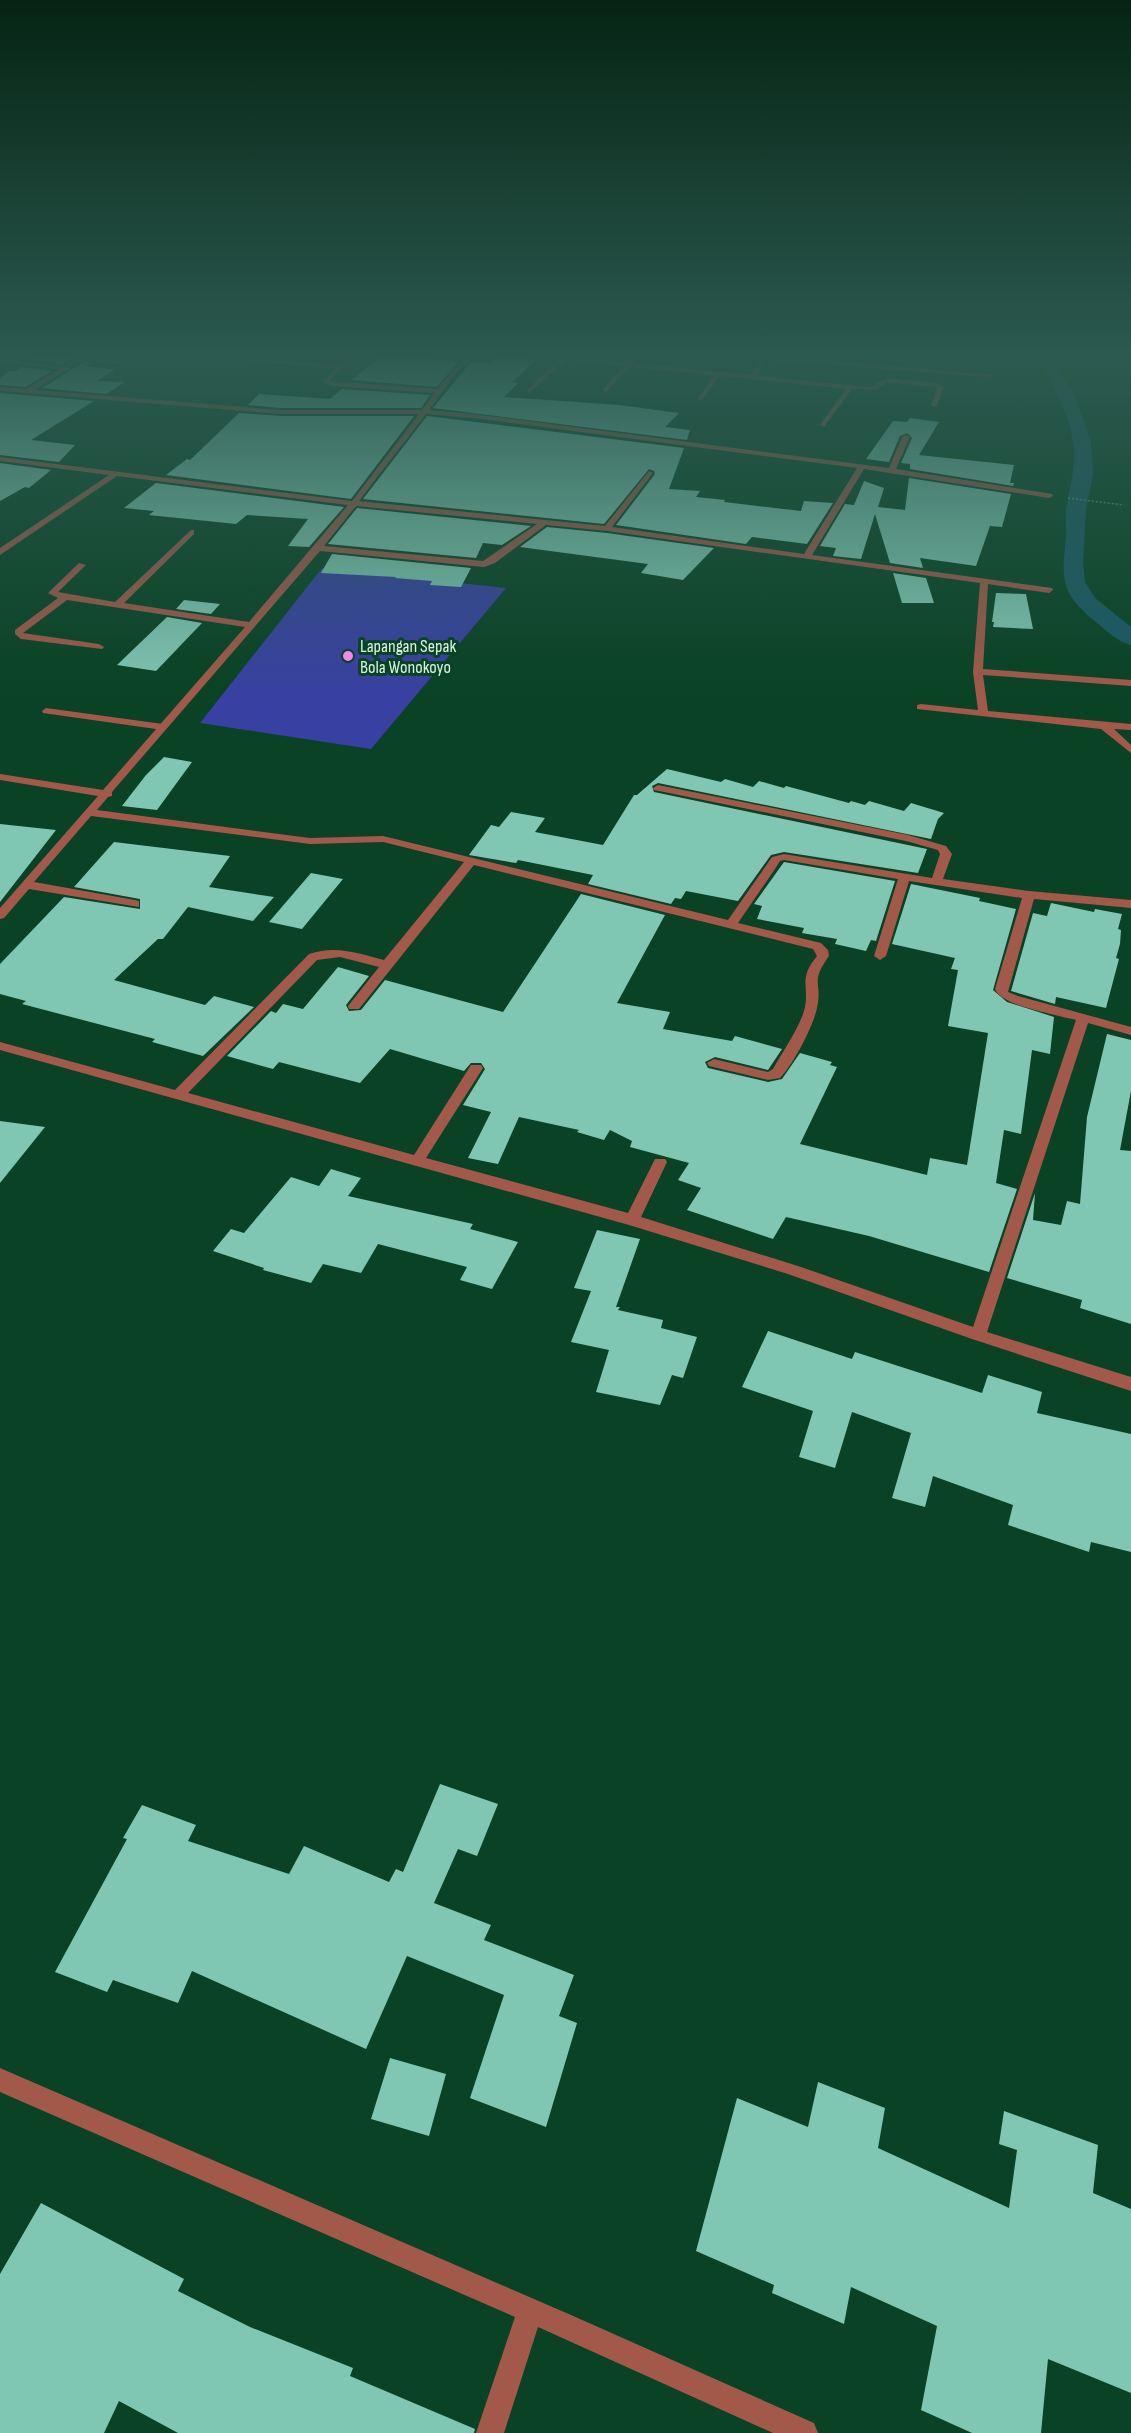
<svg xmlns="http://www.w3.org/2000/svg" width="1131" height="2433" viewBox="0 0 1131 2433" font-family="'Sofia Sans Condensed',sans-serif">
<rect width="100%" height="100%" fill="#094224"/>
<path fill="#3841a1" d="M322,568l184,20 -135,161 -171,-26z"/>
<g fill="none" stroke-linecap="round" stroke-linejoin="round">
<path fill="#1b5865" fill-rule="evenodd" d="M1032,355h17l26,40 16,47 2,32 -7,35 -3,54 2,19 10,16 36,29v18c-13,-3 -24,-14 -34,-22 -36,-29 -36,-42 -31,-85 1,-9 -1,-18 0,-27 3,-24 11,-45 7,-69 -5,-34 -22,-60 -41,-87z"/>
</g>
<path fill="#80c7b3" d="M39,355h11l25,2 -12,7 -31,-4z
M382,355l64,5 13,2 -23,25 -84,-7z
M498,356l38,4 -24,22 6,1 -14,14 115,8 60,8 -14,14 25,3 -3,10 -254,-32 38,-46 19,1z
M84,362l8,1 -6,3 29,4 -18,11 28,1 -19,12 -64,-6z
M21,367l31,4 -27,16 -25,-2v-7l9,-7h7z
M342,389l88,6 -9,13h-141l-32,-3 11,-11 71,5z
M0,393l94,8 -63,39 44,5 -16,17 -59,-7z
M239,413l41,3h134l-63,83 -185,-24 21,-16 3,1z
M427,416l257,32 -15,41 31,2 -4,6 29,3 -1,2 77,9 3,-10 29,2 -26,41 -55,-7 -6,7 -130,-19 39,-51 -1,-3 -5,-2 -45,55 -241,-25z
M910,418l29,4 -20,33 95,10 -4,18h4l-1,3 -103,-17v-5l-9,-1 11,-25 -5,-5 -7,3 -11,26 -23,-3 27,-38 14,1z
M0,463l51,7 -22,18 -4,-1 -25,14z
M909,478l102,16 -9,33 -12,-1 -14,40 -56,-8 3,10 -33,-5 -15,-49 -14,45 -28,-3 3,-8 -16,-2 25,-42 9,1 10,-24 20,7 -6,19 27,3z
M156,483l188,24 -35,40 -21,-1 20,-27 -61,-4 -11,9 -87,-9 5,-4 -30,-3z
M357,508l174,18 -29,19 -19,-2 -7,15 -148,-14z
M547,527l60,6 107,15 -31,32 -42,-7 7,-9 -128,-17z
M332,554l139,14 -10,19 -31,-2 2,-4 -37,-3 1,-1 -75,-4z
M893,573l33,5 8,25h-32z
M996,593l30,1 7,35 -40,-2 1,-5h-2z
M184,600l36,4 -9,10 -35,-5z
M167,617l35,6 -46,48 -39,-6z
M164,757l28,5 -35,48 -35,-4 24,-31z
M667,769l54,13 4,-3 28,8 6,-6 25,7 2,-2 63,17 2,-2 14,4 4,-4 35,10 7,-8 33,10 -6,6 -7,20 -273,-56 -6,3 2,6 273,57 -9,24 -134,-21 -13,3 -33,46 -52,-10 -5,8 -6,-1 -4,6 -83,-20 5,-9 -75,-15 -2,3 -47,-8 22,-30 8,2 12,-15 34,6 -10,14 68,13 31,-50h3z
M0,824l56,6 -56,72z
M114,842l116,14 -21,31 65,10 -21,24 -65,-14 -25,32h-5l-44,41 91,25 9,-9 40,11 -51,49 -51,-14 3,-3 -133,-35 4,-3 -26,-7v-30l64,-67 76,12v-10l-66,-12z
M784,862l111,19 -19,60 -5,-1 -5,11 -31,-7 2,-5 -35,-6 2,-5 -47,-9 5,-13 -8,-2z
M311,873l32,6 -41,50 -33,-7z
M911,884l69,14 -1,3 37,8 -23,81 14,12 47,15 -4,37 -18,-4 -11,84 -17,-4 -8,53 21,6 -28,83 -120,-36 -83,-19 -13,22 -86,-29 14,-22 -23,-8 11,-17 -59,-16 2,-6 -22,-11 -6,10 -27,-8 2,-2 -60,-13 -21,47 -30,-6 23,-46 -28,-7 22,-36 -4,-6h-10l-7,8 -74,-22 -30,34 -81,-21 -6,7 -46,-13 44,-45 5,2 7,-9 20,5 35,-42 31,9 -23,29 3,6 12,-1 24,-30 118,32 78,-118 84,21 -48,88 53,9 -7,17 69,12 3,-5 47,13 -14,21 -53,-13 -10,5 3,6 60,14 14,-3 18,-26 32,9 -2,3 7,2 -37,77 127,31 3,-17 37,7 21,-132 -40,-7 10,-56 -7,-1 4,-11 -63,-14z
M1051,903l43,9 1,-3 27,5 -4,15 3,1 -1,14 -4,14 3,1 -13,49 -50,-11 -1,7 -44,-13 22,-78 14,3z
M1107,1034l24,6v51l-11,59 11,1v173l-51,-16 2,-8 -75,-22 28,-85 -2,27 28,5 6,-24 13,3 7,-87z
M0,1121l45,6 -45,56z
M331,1169l30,9 -13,18 125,28 -3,5 48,13 -26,47 -32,-9 7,-13 -89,-23 -17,29 -38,-9 -12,19 -48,-13 1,-2 -51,-17 18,-22 13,4 47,-56 28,9z
M597,1230l43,9 -24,68h4l-2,3 45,10 -2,8 36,9 -14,41 -11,-3 -12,30 -64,-13 13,-42 -38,-8 20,-51 -17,-3z
M768,1331l84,28 3,-7 127,41 6,-18 54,17 -5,21 94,21v118l-40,-10 -2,10 -81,-27 5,-20 -80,-29 -8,31 -33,-9 19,-65 -59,-21 -17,56 -36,-11 14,-46 -71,-24z
M440,1784l58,20 -21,52 -19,-7 -24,54 57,22 -7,15 90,35 -15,41 18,7 -31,104 -76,-29 34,-103 -97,-39 -41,93 -174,-78 -14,32 -65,-23 -6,12 -52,-20 72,-133 -4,-1 19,-33 54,20 -8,16 101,33 15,-28 85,36 7,-13 7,3z
M390,2058l56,16 -17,62 -58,-17z
M818,2082l67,26 -7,40 131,60 8,-58 -18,-6 5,-33 94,34 -5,48 38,16v184l-83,-34 -7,74h-69l-51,-23 16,-84 -86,-39 -7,37 -72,-31 2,-8 -78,-34 41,-153 71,29z
M41,2203l143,76 -6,12 72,36 103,41 -3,8 125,53 -1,4h-296l-59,-32 -15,32h-104v-159z"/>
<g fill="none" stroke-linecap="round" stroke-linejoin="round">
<path stroke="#628f75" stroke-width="1.5" stroke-dasharray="2 2" stroke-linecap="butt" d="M1068,498l56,7"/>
<path fill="#a25949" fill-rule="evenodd" d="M46,708l117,16 5,3 -5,3 -120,-17 -1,-2z"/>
<path fill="#a25949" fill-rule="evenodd" d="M82,355l39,7 -3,2 -35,-4 -48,30 245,20h142l12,-17 -102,-7 -10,-4 13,-13 -97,-9 3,-2 100,7 2,3 -14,13 108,8 26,-29 -35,-5h46l-20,21 -25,34 44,4 416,54 13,-31 4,-2 4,2 -14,32 156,25 1,2 -4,2 -185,-29 -52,86 240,33 1,2 -4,3 -61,-9 -5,85 148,11v6l-148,-11 5,36 143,13v6l-17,-1 17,16v8l-30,-24 -184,-20v-4l4,-1 57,6 -5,-38 7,-89 -373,-52 -61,-6 -51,38 -11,4 -164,-16 -208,241v4l-4,1 -11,13 213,28 73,-2 345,84 44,-63 12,-3 148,24 8,-24 -2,-4 -32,-9 -252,-51 -1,-2 5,-3 250,50 38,11 6,8 -9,25 86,12 102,9v8l-97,-9 -26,93 10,4 113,31v8l-43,-12 -101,309 144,45v14l-159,-52 -184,-65 -159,-49 -629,-175v-8l175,48 134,-136c26,-9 49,-1 75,6l80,-98 -81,-20 -73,2 -219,-28 -57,66 101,18 4,1v6l-110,-18 -25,29 -4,1v-11l98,-112 -98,-16v-6l103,16 142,-163 -178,-27 -44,33 76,11 5,3 -2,2 -81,-10 -6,-5v-4l43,-32 -10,-5 31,-30 7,2 -28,27 57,10 76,-72h3v4l-70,69 125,19 99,-117 -231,-29 -117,79v-7l109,-73 -109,-14v-4l352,44 67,-87h-139l-280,-23v-4l26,2 33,-20 -59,-6v-4l64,7zM426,414l47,4 384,50 -53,86 -192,-27 41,-54 -4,-2 -44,55 -246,-25zM356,506l181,18 -54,37 -159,-15zM784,860l114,19 -24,77 6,4 6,-4 23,-75 113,17 -27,91c6,17 62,26 81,31l-103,307 -175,-61 -157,-49 26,-55 -2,-3h-10l-27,54 -202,-55 57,-90 -2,-3h-10l-57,90 -226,-62 129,-133 23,-3 39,10 -31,39 1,3h10l115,-144 339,84 4,7c-21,25 -5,32 -14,58 -7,19 -20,37 -30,55l-5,3 -54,-13 -7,4 2,3 59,14 12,-2c13,-13 33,-51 37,-70 6,-27 -8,-24 12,-52l-1,-6 -7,-7 -83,-20 37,-54 5,-8z
M533,355h24l70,7 5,-4 3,2 -2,3 118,12 10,-18 10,-2 221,20 -3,2 -224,-17 -7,16 111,11 18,-9 50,5 7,4 -7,18 -3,2 -3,-2 6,-17 -1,-1 -48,-5 -12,8 -24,-1 -28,38 -4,-2 26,-36 -126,-13 -19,25 -3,-2 16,-24 -84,-8 -24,25 -3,-2 20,-24 -57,-6 -37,33 -2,-3 32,-31z
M0,2068l571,247 243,108 4,10h-45l-235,-106 -34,106h-28l39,-116 -515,-225z"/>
</g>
<linearGradient id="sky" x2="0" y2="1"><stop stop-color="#052414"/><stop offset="0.51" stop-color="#2c5a50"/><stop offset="1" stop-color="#2c5a50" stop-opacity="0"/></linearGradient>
<rect width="1131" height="696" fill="url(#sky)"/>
<circle fill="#fa87e6" stroke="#094224" stroke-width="2" cx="348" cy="656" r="6"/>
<g text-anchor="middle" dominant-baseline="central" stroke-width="6" stroke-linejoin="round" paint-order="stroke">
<g font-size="18" fill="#daf5e1" stroke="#094224" text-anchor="start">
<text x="360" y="646">Lapangan Sepak<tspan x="360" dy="21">Bola Wonokoyo</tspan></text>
</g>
</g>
</svg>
